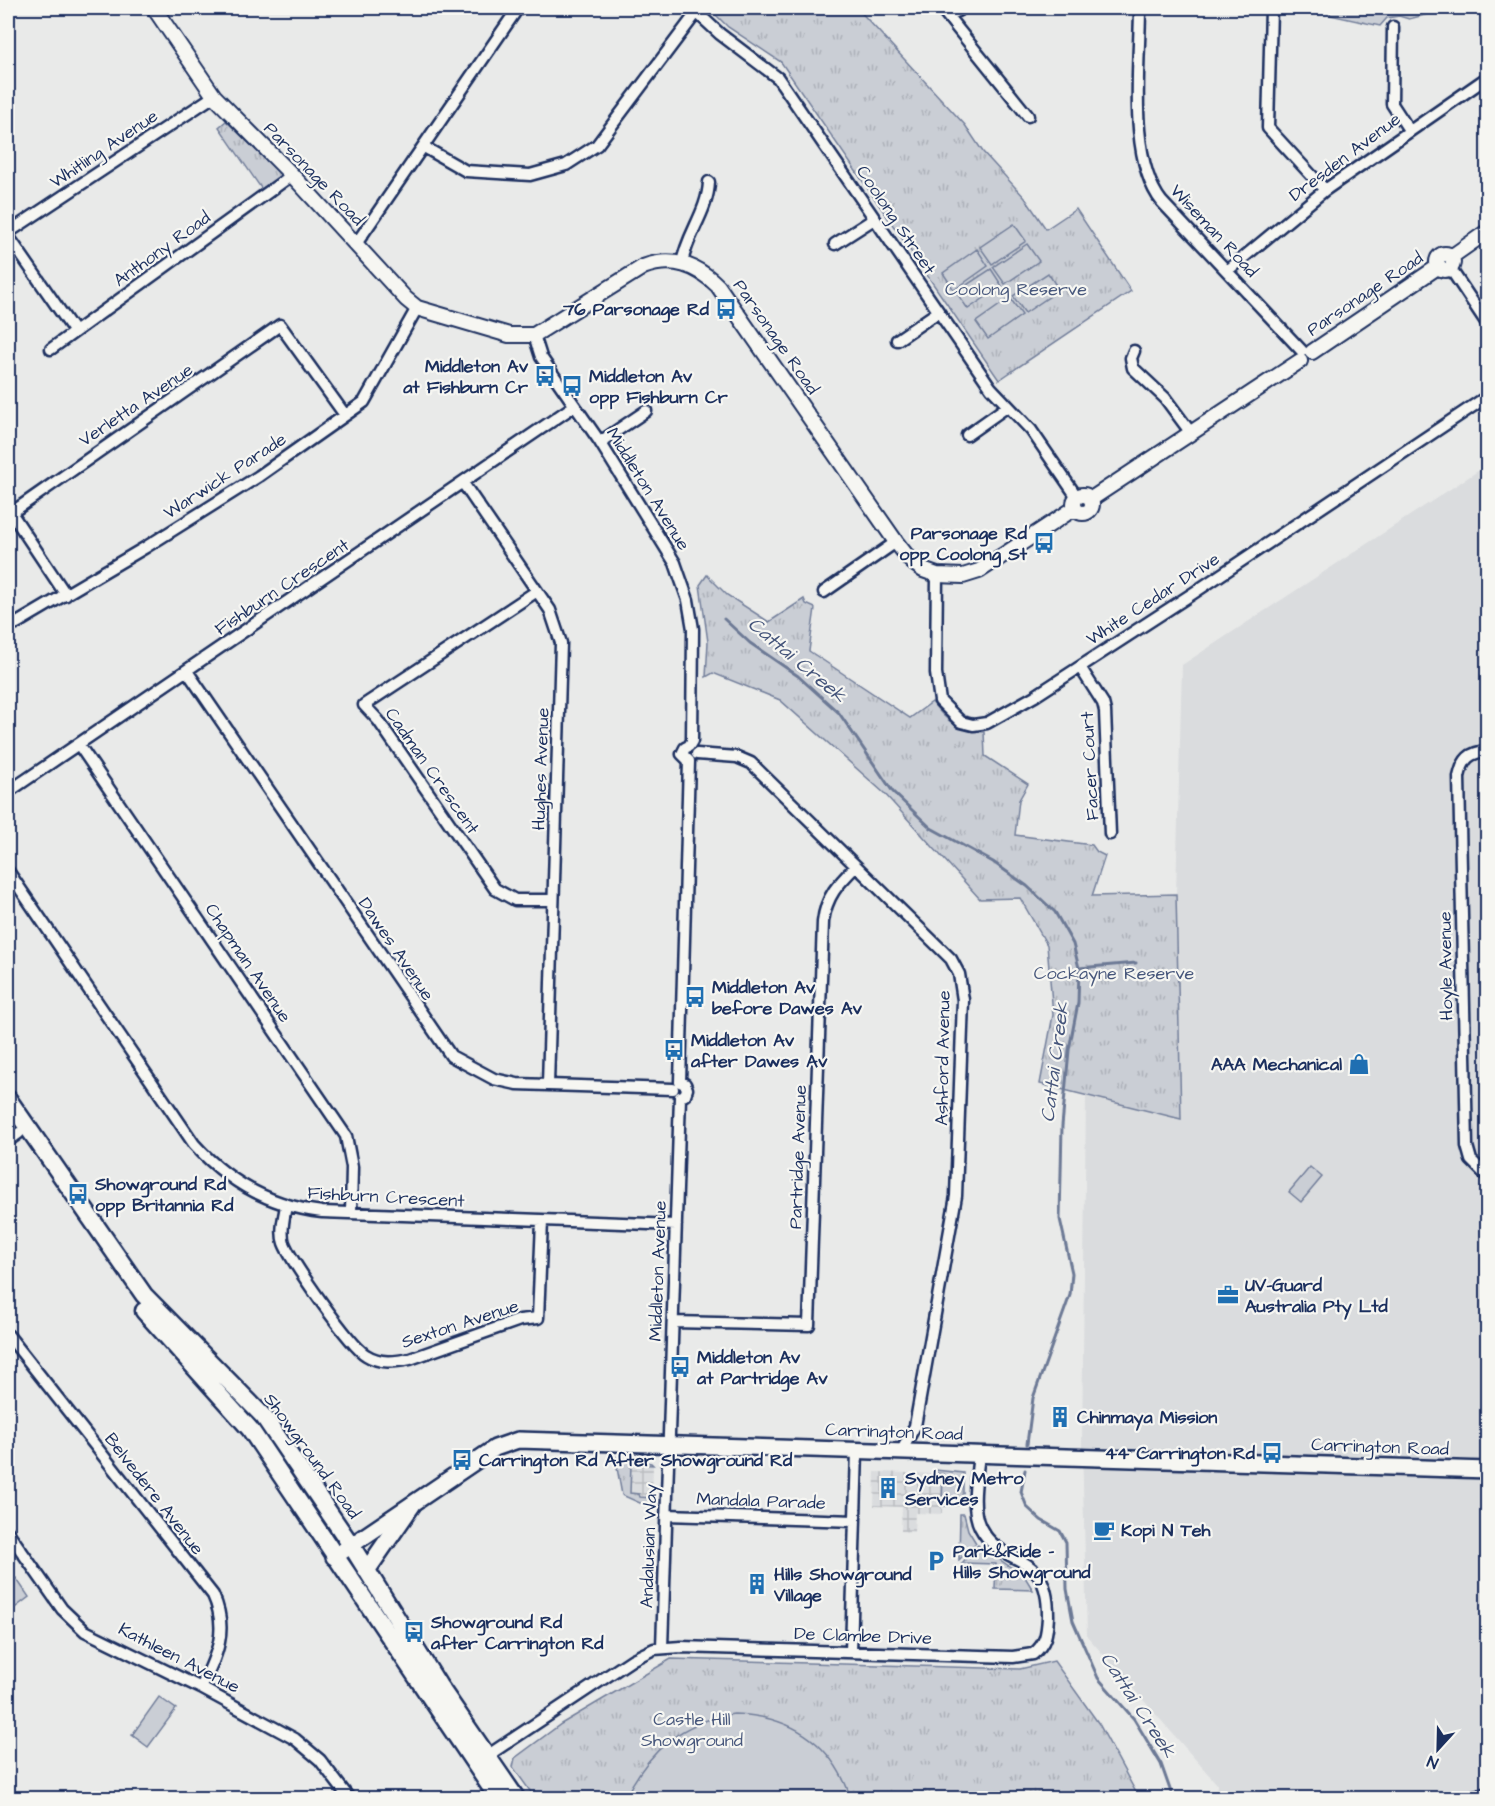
<svg xmlns="http://www.w3.org/2000/svg" width="1495" height="1806" viewBox="0 0 1495 1806" font-family="'Architects Daughter',sans-serif">
<defs>
<pattern id="industrial-grid" width="8" height="8" patternUnits="userSpaceOnUse" patternTransform="scale(1.5)"><rect width="8" height="8" fill="#dadcde"/><path d="M0 4h8M4 0v8" fill="none" stroke="#babdc1"/></pattern>
<pattern id="grass-tufts" width="24" height="20" patternUnits="userSpaceOnUse" patternTransform="scale(1.5)"><rect width="24" height="20" fill="#caced5"/><path d="M3 7l-1-3M5 7V3M7 7l1-3M15 17l-1-3M17 17v-4M19 17l1-3" fill="none" stroke="#adb1b9"/></pattern>
</defs>
<rect width="100%" height="100%" fill="#e9eae9"/>
<filter id="ink" filterUnits="userSpaceOnUse"><feTurbulence type="fractalNoise" baseFrequency=".0167" numOctaves="2"/><feDisplacementMap in="SourceGraphic" scale="12" xChannelSelector="R" yChannelSelector="G"/><feConvolveMatrix kernelMatrix="1 2 1 2 8 2 1 2 1" color-interpolation-filters="sRGB"/></filter>
<g filter="url(#ink)">
<path fill="#dadcde" d="M1487,465v1333h-271l1,-14 -130,-148 -5,-191 4,-350 95,23 -5,-224 6,-229z"/>
<path fill="url(#industrial-grid)" d="M631,1464l22,1 -1,33 -22,-5z
M875,1472l68,2 -1,40 -27,-1 -1,19 -13,-1 1,-24 -28,-1z"/>
<path fill="url(#grass-tufts)" stroke="#727e9a" stroke-width="1.5" d="M709,8h148l108,117 18,27 42,46 21,31 30,-20 55,82 -132,89 -218,-318 -53,-35z
M1330,8h122l-43,11 -10,-3 -12,2 -7,8 -50,-11z
M226,121l56,54 -19,16 -44,-64z
M707,575l20,20 42,27 35,-23 2,5 9,4 -6,43 101,67 22,-16c14,19 28,30 52,30l1,24 43,28 -9,16 -4,35 77,10 5,7 8,4 -13,40 84,-2 5,225 -141,-35 13,-69 -6,-70 -27,-47 -40,1 -96,-106 -104,-93 -67,-27 -7,4 2,-35 -8,-57z
M615,1457l36,6 2,2 -22,-1 -1,29 9,1 1,3 12,1 -1,10 -29,-13z
M935,1470l28,3v32l-21,1 1,-32 -9,-1z
M960,1514h4l4,16 8,13 -17,17z
M978,1545l47,32 8,13 -38,-1 1,-25 -34,-1z
M671,1659l349,10 34,-8 45,63 40,74h-604l-22,-31 2,-9 46,-34z"/>
<path fill="#caced5" stroke="#727e9a" stroke-width="1.5" d="M1014,224l12,17 -34,23 -12,-17z
M1027,244l12,17 -34,23 -12,-17z
M977,249l11,17 -34,24 -11,-17z
M991,269l11,17 -34,23 -12,-17z
M1048,273l11,17 -34,23 -12,-17z
M1010,298l12,17 -34,24 -12,-17z
M1310,1167l12,10 -21,25 -12,-10z
M16,1578l13,19 -21,16v-29z
M159,1697l17,12 -28,38 -16,-12z
M734,1714c58,2 98,29 117,84h-226c23,-46 56,-77 109,-84z"/>
<g fill="none" stroke-linecap="round" stroke-linejoin="round">
<path stroke="#6c7995" stroke-width="3" d="M724,619l26,24 48,33 41,37 54,79 38,36 62,34 34,24 28,26 18,32 6,24 -1,35 -9,47 -7,76 -2,93 12,54 -2,22 -37,103 -6,46
M1079,968l57,-5
M1025,1470l-4,22 6,15 14,13 19,11 6,11 1,47 6,32 25,57 36,41 27,45 12,34"/>
<defs>
<path id="minor" d="M692,8l28,26 58,44 213,310 40,42 46,67
M941,8l87,108
M1140,8c0,55 -13,150 22,194l140,149
M1271,8l-3,120 57,62
M948,16l15,-8
M1393,27l-1,77 17,26
M424,147l42,24 64,4 36,-10 31,-20 100,-133
M12,230l202,-134
M11,240l63,91
M356,244l162,-236
M835,244l39,-25
M682,263c5,-29 26,-52 27,-81
M1450,268l38,57
M1227,271l98,-81 163,-113
M534,335l7,22 59,85 75,121 13,37 5,29 -1,112 -3,5
M897,340l41,-28
M51,349l241,-174
M1134,351l-3,7 2,10 32,30 26,35
M967,435l41,-29
M600,442l46,-31
M463,483l87,127 11,33 -13,442
M8,508l58,87
M11,513l269,-188 65,90
M937,575l-1,98 4,28 21,21 12,3 14,-2 48,-27 157,-102 296,-198
M537,591l-173,114 14,15 117,169 20,11h38
M824,592l72,-50
M8,625l9,-2 129,-76 113,-71 105,-74 53,-94
M1080,667l23,36 2,8 5,123
M187,671l264,385 43,23 23,5 156,5
M79,745l267,391 6,31 -1,46
M1488,751c-19,1 -25,8 -29,26l8,369 4,14 17,17
M697,754l40,3 14,6 200,196 8,15 4,26 -7,196 -41,230 -14,26
M689,761l-7,-7 3,-6 4,-2
M8,792l566,-386
M8,871l186,273c35,39 76,62 128,68l354,13
M680,1082l9,-321
M680,1082l5,2 2,5 -2,6 -5,2
M8,1141l11,-8
M286,1206c-2,11 -6,26 -2,37 7,18 66,103 82,112 14,9 29,7 44,4l110,-39 18,-2 4,-97
M674,1322l135,3 14,-403c3,-26 15,-38 33,-56
M8,1335l205,260c16,35 4,60 -12,93
M666,1515l189,6
M8,1532l54,77 23,22 116,57 94,51 25,21 29,38
M662,1648l18,-551
M851,1652l6,-201
M487,1756l146,-97 21,-10 27,-2 332,10 20,-3c13,-10 14,-21 15,-37 1,-70 -45,-46 -68,-90 -10,-20 -3,-51 -1,-73
M1464,1798l24,-5"/>
<path id="tertiary" d="M154,8l60,88 78,79 114,124 11,9 92,27h25l109,-68c30,-11 54,-2 75,19l178,256 15,19 12,9 14,5 26,1 16,-5 96,-63
M1437 262a8 8 0 1 1 16 0a8 8 0 1 1-16 0Z
M1451,257l37,-26
M1312,352l127,-86
M1074 504a9 9 0 1 1 18 0a9 9 0 1 1-18 0Z
M1091,499l209,-138"/>
<path id="secondary" d="M334,1557l161,-109 23,-8 970,30"/>
<path id="primary" d="M8,1099l136,196 120,122 87,128 88,141 77,112
M144,1311l106,118 248,369
M367,1570l45,-65"/>
</defs>
<use href="#minor" stroke="#1b2f5e" stroke-width="15"/>
<use href="#tertiary" stroke="#1b2f5e" stroke-width="18"/>
<use href="#secondary" stroke="#1b2f5e" stroke-width="20"/>
<use href="#primary" stroke="#1b2f5e" stroke-width="21"/>
<use href="#minor" stroke="#f6f6f2" stroke-width="10"/>
<use href="#tertiary" stroke="#f6f6f2" stroke-width="14"/>
<use href="#secondary" stroke="#f6f6f2" stroke-width="15"/>
<use href="#primary" stroke="#f6f6f2" stroke-width="16"/>
</g>
</g>
<defs>
<symbol id="bus-bare" viewBox="-9 -9 18 18"><path d="M-5-6H5V4H4V6H2V4H-2V6H-4V4H-5ZM-3.5-4V0h7V-4ZM-3.5 1.2v1.5H-2V1.2ZM2 1.2v1.5H3.5V1.2Z" fill="#1f6fb2" stroke="#f6f6f2" stroke-width="2.5" paint-order="stroke"/></symbol>
<symbol id="shop-bare" viewBox="-9 -9 18 18"><path d="M-5-2.5h2.3a2.7 3.5 0 0 1 5.4 0H5L5.5 6h-11ZM-1.5-2.5h3a1.5 2.3 0 0 0-3 0Z" fill="#1f6fb2" stroke="#f6f6f2" stroke-width="2.5" paint-order="stroke"/></symbol>
<symbol id="office-bare" viewBox="-9 -9 18 18"><path d="M-6-3h4V-5.5h4V-3h4V5H-6ZM-1-4.5V-3h2v-1.5ZM-6 0V1H6V0Z" fill="#1f6fb2" stroke="#f6f6f2" stroke-width="2.5" paint-order="stroke"/></symbol>
<symbol id="building-bare" viewBox="-9 -9 18 18"><path d="M-4-6H4V6H1V3H-1V6H-4ZM-2.5-4.3h1.7v1.8h-1.7ZM.8-4.3h1.7v1.8H.8ZM-2.5-1h1.7V.8h-1.7ZM.8-1h1.7V.8H.8Z" fill="#1f6fb2" stroke="#f6f6f2" stroke-width="2.5" paint-order="stroke"/></symbol>
<symbol id="cafe-bare" viewBox="-9 -9 18 18"><path d="M-5.5-4.5H6V0H3Q3 3.5 0 3.5H-2.5Q-5.5 3.5-5.5 0ZM3-3.2v2h1.7v-2ZM-6 4.5H4V6H-6Z" fill="#1f6fb2" stroke="#f6f6f2" stroke-width="2.5" paint-order="stroke"/></symbol>
<symbol id="parking-bare" viewBox="-9 -9 18 18"><path d="M-3.5-5.5H1a3.5 3.5 0 0 1 0 7H-1V5.5H-3.5ZM-1-3.4V-.6H.8a1.4 1.4 0 0 0 0-2.8Z" fill="#1f6fb2" stroke="#f6f6f2" stroke-width="2.5" paint-order="stroke"/></symbol>
</defs>
<g fill-rule="evenodd">
<use href="#bus-bare" x="711" y="294" width="30" height="30"/>
<use href="#bus-bare" x="530" y="361" width="30" height="30"/>
<use href="#bus-bare" x="557" y="371" width="30" height="30"/>
<use href="#bus-bare" x="1029" y="528" width="30" height="30"/>
<use href="#bus-bare" x="680" y="982" width="30" height="30"/>
<use href="#bus-bare" x="659" y="1035" width="30" height="30"/>
<use href="#shop-bare" x="1344" y="1049" width="30" height="30"/>
<use href="#bus-bare" x="63" y="1179" width="30" height="30"/>
<use href="#office-bare" x="1213" y="1280" width="30" height="30"/>
<use href="#bus-bare" x="665" y="1352" width="30" height="30"/>
<use href="#building-bare" x="1045" y="1402" width="30" height="30"/>
<use href="#bus-bare" x="1257" y="1438" width="30" height="30"/>
<use href="#bus-bare" x="447" y="1445" width="30" height="30"/>
<use href="#building-bare" x="873" y="1473" width="30" height="30"/>
<use href="#cafe-bare" x="1089" y="1515" width="30" height="30"/>
<use href="#parking-bare" x="921" y="1546" width="30" height="30"/>
<use href="#building-bare" x="742" y="1569" width="30" height="30"/>
<use href="#bus-bare" x="399" y="1617" width="30" height="30"/>
</g>
<g text-anchor="middle" dominant-baseline="central" stroke-width="4.5" stroke-linejoin="round" paint-order="stroke">
<g font-size="18" fill="#1b2f5e" stroke="#f6f6f2">
<text transform="translate(104 149) rotate(-34)">Whitling Avenue</text>
<text transform="translate(1345 157) rotate(-37)">Dresden Avenue</text>
<text transform="translate(314 174) rotate(46)">Parsonage Road</text>
<text transform="translate(896 220) rotate(56)">Coolong Street</text>
<text transform="translate(1214 231) rotate(47)">Wiseman Road</text>
<text transform="translate(162 249) rotate(-36)">Anthony Road</text>
<text transform="translate(1365 294) rotate(-34)">Parsonage Road</text>
<text transform="translate(776 337) rotate(55)">Parsonage Road</text>
<text transform="translate(136 405) rotate(-34)">Verletta Avenue</text>
<text transform="translate(225 476) rotate(-33)">Warwick Parade</text>
<text transform="translate(648 489) rotate(58)">Middleton Avenue</text>
<text transform="translate(282 587) rotate(-34)">Fishburn Crescent</text>
<text transform="translate(1153 599) rotate(-33)">White Cedar Drive</text>
<text transform="translate(1090 766) rotate(-93)">Facer Court</text>
<text transform="translate(541 769) rotate(-88)">Hughes Avenue</text>
<text transform="translate(432 771) rotate(55)">Cadman Crescent</text>
<text transform="translate(396 949) rotate(56)">Dawes Avenue</text>
<text transform="translate(248 963) rotate(56)">Chapman Avenue</text>
<text transform="translate(1446 966) rotate(-91)">Hoyle Avenue</text>
<text transform="translate(943 1058) rotate(-89)">Ashford Avenue</text>
<text transform="translate(798 1157) rotate(-88)">Partridge Avenue</text>
<text transform="translate(386 1197) rotate(3)">Fishburn Crescent</text>
<text transform="translate(658 1271) rotate(-88)">Middleton Avenue</text>
<text transform="translate(460 1324) rotate(-18)">Sexton Avenue</text>
<text transform="translate(894 1432) rotate(2)">Carrington Road</text>
<text transform="translate(1380 1447) rotate(2)">Carrington Road</text>
<text transform="translate(312 1456) rotate(54)">Showground Road</text>
<text transform="translate(154 1494) rotate(52)">Belvedere Avenue</text>
<text transform="translate(761 1501) rotate(2)">Mandala Parade</text>
<text transform="translate(649 1546) rotate(-88)">Andalusian Way</text>
<text transform="translate(863 1636) rotate(2)">De Clambe Drive</text>
<text transform="translate(179 1658) rotate(27)">Kathleen Avenue</text>
</g>
<g font-size="18" fill="#47577c" stroke="#f6f6f2">
<text x="1016" y="289">Coolong Reserve</text>
<text x="1114" y="973">Cockayne Reserve</text>
<text x="692" y="1719">Castle Hill<tspan x="692" dy="21">Showground</tspan></text>
</g>
<g font-size="18" font-weight="bold" fill="#1b2f5e" stroke="#f6f6f2" text-anchor="start">
<text x="709" y="309" text-anchor="end">76 Parsonage Rd</text>
<text x="528" y="366" text-anchor="end">Middleton Av<tspan x="528" dy="21">at Fishburn Cr</tspan></text>
<text x="589" y="376">Middleton Av<tspan x="589" dy="21">opp Fishburn Cr</tspan></text>
<text x="1027" y="533" text-anchor="end">Parsonage Rd<tspan x="1027" dy="21">opp Coolong St</tspan></text>
<text x="712" y="987">Middleton Av<tspan x="712" dy="21">before Dawes Av</tspan></text>
<text x="691" y="1040">Middleton Av<tspan x="691" dy="21">after Dawes Av</tspan></text>
<text x="1342" y="1064" text-anchor="end">AAA Mechanical</text>
<text x="95" y="1184">Showground Rd<tspan x="95" dy="21">opp Britannia Rd</tspan></text>
<text x="1245" y="1285">UV-Guard<tspan x="1245" dy="21">Australia Pty Ltd</tspan></text>
<text x="697" y="1357">Middleton Av<tspan x="697" dy="21">at Partridge Av</tspan></text>
<text x="1077" y="1417">Chinmaya Mission</text>
<text x="1255" y="1453" text-anchor="end">44 Carrington Rd</text>
<text x="479" y="1460">Carrington Rd After Showground Rd</text>
<text x="905" y="1478">Sydney Metro<tspan x="905" dy="21">Services</tspan></text>
<text x="1121" y="1530">Kopi N Teh</text>
<text x="953" y="1551">Park&amp;Ride -<tspan x="953" dy="21">Hills Showground</tspan></text>
<text x="774" y="1574">Hills Showground<tspan x="774" dy="21">Village</tspan></text>
<text x="431" y="1622">Showground Rd<tspan x="431" dy="21">after Carrington Rd</tspan></text>
</g>
<g font-size="20" font-style="italic" fill="#44547a" stroke="#f6f6f2">
<text transform="translate(797 660) rotate(40)">Cattai Creek</text>
<text transform="translate(1055 1062) rotate(-83)">Cattai Creek</text>
<text transform="translate(1138 1705) rotate(57)">Cattai Creek</text>
</g>
</g>
<rect width="1495" height="1806" fill="none" stroke="#f6f6f2" stroke-width="30"/>
<rect x="15" y="15" width="1465" height="1776" fill="none" stroke="#1b2f5e" stroke-width="2" filter="url(#ink)"/>
<g transform="translate(1438 1749) rotate(202)" stroke="#f6f6f2" stroke-width="4.5" paint-order="stroke">
<path d="M0-4.5L10 22L0 15L-10 22Z" fill="#1b2f5e"/>
<text y="-9" font-size="16" font-weight="bold" text-anchor="middle" fill="#1b2f5e">N</text>
</g>
</svg>
